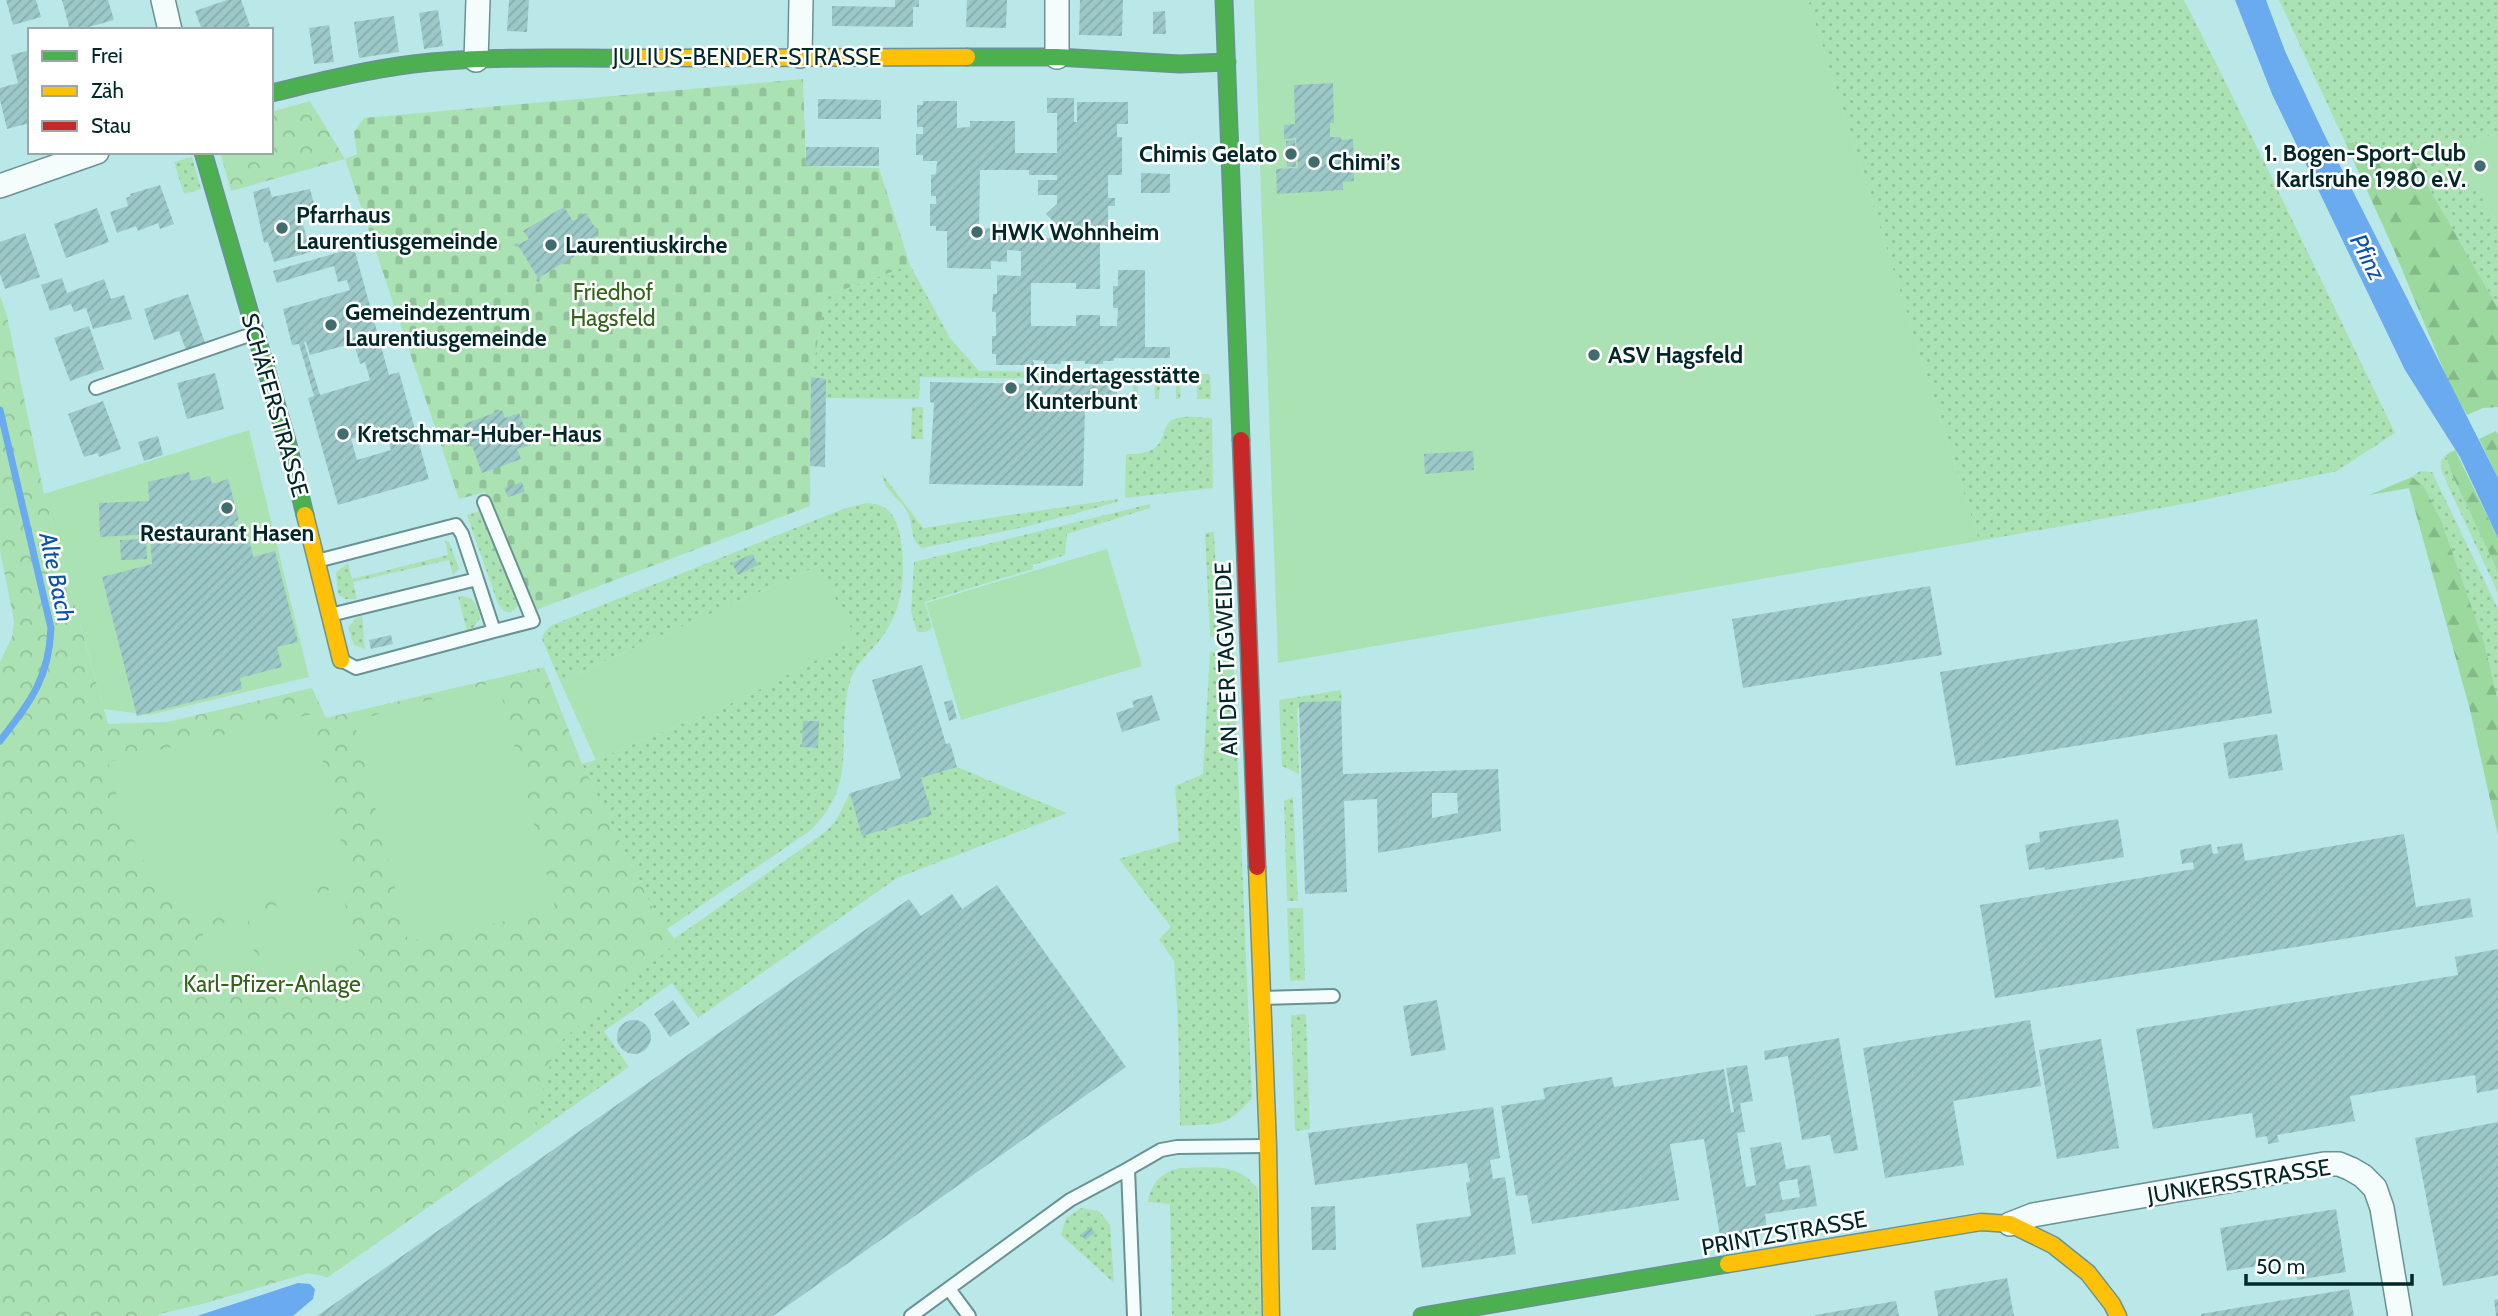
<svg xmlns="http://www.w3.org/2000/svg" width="2498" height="1316" viewBox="0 0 2498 1316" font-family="Cabin,sans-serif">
<defs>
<pattern id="grass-dots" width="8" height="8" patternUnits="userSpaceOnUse" patternTransform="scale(1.75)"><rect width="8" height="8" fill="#abe2b3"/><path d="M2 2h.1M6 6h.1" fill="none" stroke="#91c29a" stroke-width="1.8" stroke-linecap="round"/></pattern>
<pattern id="forest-firs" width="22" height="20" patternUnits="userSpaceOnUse" patternTransform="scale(1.75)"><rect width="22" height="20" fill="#9bd99e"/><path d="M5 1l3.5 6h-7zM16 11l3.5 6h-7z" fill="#84ba88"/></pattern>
<pattern id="cemetery-stones" width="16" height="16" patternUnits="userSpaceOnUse" patternTransform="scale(1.75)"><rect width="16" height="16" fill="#abe2b3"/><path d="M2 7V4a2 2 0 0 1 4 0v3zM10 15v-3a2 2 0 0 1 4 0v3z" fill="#91c29a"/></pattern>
<pattern id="park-crowns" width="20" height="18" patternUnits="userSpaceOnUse" patternTransform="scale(1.75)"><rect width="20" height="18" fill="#abe2b3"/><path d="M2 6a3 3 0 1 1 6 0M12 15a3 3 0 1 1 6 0" fill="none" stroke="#91c29a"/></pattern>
<pattern id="building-hatch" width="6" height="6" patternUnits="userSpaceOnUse" patternTransform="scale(1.75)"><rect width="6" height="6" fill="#9dc8c8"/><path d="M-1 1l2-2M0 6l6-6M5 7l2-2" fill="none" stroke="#85acac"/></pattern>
</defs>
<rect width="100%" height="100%" fill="#bae8e9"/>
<path fill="url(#grass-dots)" d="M1808,0h376l44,87 167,346 -58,38 -143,31 -215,39z
M2279,0h219v134l-50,10 28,43 22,39v82l-91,-158 -62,-8z
M192,157l9,32 -17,5 -10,-32z
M910,265l40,73 29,33 231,3 1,25h-14v-18h-16l-1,18h-4v-18l-16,-1 -1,19h-4l-1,-19h-16v18h-5v-18l-213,-3 -1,22 -93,-1v-19l-15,-2 15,-81z
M912,407h11v32h-12z
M1212,418l1,70 -88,10 1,-44c16,0 32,-1 37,-19 2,-6 3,-11 9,-15 10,-6 28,-2 40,-2z
M2446,455l4,15 48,102v21l-50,-107 -7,-17v-9z
M2420,471l12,1 66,137v92c-11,-46 -25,-90 -41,-134 -11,-32 -20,-67 -45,-90z
M882,474l41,54 195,-29 -1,3 -92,25 -103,21c-13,-8 -8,-24 -15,-36 -7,-15 -24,-21 -25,-38z
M866,503c22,1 30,12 34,33 7,36 3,76 -21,105 -12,14 -26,26 -30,44 -14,57 11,95 -38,145l-144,99 -12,-16 -73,-149 14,-4 145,-61 115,-60 -38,-73 -258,115 -18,-42 2,-6 8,-8 291,-116z
M1150,504v4l-83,26 -2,21 -32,10v4l-108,33 7,26 -6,4h-9l-6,-21 3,-49z
M483,510l35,96 -8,7 -6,-2 -6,-7 -31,-89z
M1214,532l5,104 -9,1 -5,-104z
M445,540l4,2 10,26 -6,7 -4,-15 -96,22 4,17h-12l-7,-5 -2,-22 12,-9 4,16 96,-24z
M458,596c16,0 20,8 22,22l-6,9 -7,4z
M362,616c2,12 1,22 3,33l-11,-4 -6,-17 8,-10z
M1210,652h23l19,446c-27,31 -33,25 -72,28l-2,-104 -4,-61 -15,-22 12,-12 -52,-68 60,-18 -4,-55 28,-12z
M1341,690l1,15 -45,3 2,66 -17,-8 -3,-66z
M957,767l110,46 -170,65 -199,140 -26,-35 -68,48 25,36 -301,210 -20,-4 -103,30 -46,11 -1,2h-17l383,-242 150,-135 150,-106 11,-11 15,-29 13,43 58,-58z
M1293,797l5,104h-11l-3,-100z
M1287,908h16l2,72 -15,1z
M1306,1014l4,115 -15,2 -4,-116z
M1179,1168c31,0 60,-7 79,22l3,126h-89l-2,-112 -22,-2c3,-19 13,-29 31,-34z
M1081,1208l18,3 11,14 4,58 -53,-48 5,-17z"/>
<path fill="url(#forest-firs)" d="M2345,142l62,8 91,158v99l-15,1 -16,7 -16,-27 -57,-138z
M2496,431l2,4v43l-19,-39z
M2455,450l43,88v34l-48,-102 -4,-15z
M2412,477l12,10 17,33 43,123 14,58v134l-28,-125 -61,-222 -40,7z"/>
<path fill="url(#cemetery-stones)" d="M803,79l3,87 73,2 31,97 -84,31 -15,81 -1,129 -274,104 -51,-118 -26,7 -114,-340 12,-5 -3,-22 10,-14z"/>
<path fill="url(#park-crowns)" d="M310,101l35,58 -114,32 -11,-39h51v-40z
M0,296l7,20 37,178 64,230 59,-2 145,-34 14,30 218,-51 38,97 73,149 22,29 -116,99 -9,17 -17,63 2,10 -209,146 -20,-4 -103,30 -46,11 -1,2h-158v-654l12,-25 2,-16 -14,-70z"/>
<path fill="#abe2b3" d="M1254,0h554l171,541 -701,122z
M2498,134v92l-22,-39 -29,-43z
M249,430l60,247 -160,38 -45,-6 -60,-215z
M1107,549l35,117 -181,54 -35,-117z
M818,566l39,73 -116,60 -145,61 -36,-79z
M498,681l58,230 -148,30 -54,-220z
M312,714l37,163 -156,47 -42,-48 -29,-60 -14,-54z
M340,887l21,71 -93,27 -21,-71z
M244,917l20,68 -42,13 -21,-69z"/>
<path fill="#6aaaee" d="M2235,0h31l19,51 39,83 174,344v60l-38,-81 -55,-87 -133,-276z
M298,1283l12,1 5,5 -2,10 -20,17h-96z"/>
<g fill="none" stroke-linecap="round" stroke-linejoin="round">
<path stroke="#6aaaee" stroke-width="7" d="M0,410l51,218c-2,51 -21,74 -51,113"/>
</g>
<path fill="url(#building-hatch)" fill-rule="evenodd" d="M6,0h30l5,17 -28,8z
M62,0h46l6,20 -36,10h-8z
M227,0h14l9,26 -11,4h-37l-7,-19z
M509,0h20l-2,32 -20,-1z
M895,0h24v7h-6v20l-81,-1v-20l63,1z
M967,0h40l-1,28 -40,-1z
M1080,0h43l-1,36 -43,-1z
M438,10l5,36 -19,3 -5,-36z
M1165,11l1,23h-13v-22z
M394,16l5,36 -40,6 -5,-36z
M329,25l5,37 -20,2 -5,-36z
M30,50v73l-23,6 -7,-29v-12l18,-5 -7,-28z
M1333,83l1,40h-4v14h11v3l12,-1 1,42 -11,1v8l-66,4 -1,-25 22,-1 -2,-30 -12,1v-14l11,-1 -1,-39z
M1047,98h27v24h3v-20h51v22h-11v13h5v38h-14v23h7v8h-7v32h-8v51h-24v-6h-45v43h45v-11h24v11h17l1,-18h-5v-22h5v-16h27v77h25v11h-56v3h-11v3h-18v-3h-24v3h-17v-3l-11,-1 1,5h-38v-11h-4v-18h4v-24h-4l1,-18h4v-19l24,1v-25l-14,-1v12l-16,-1v8l-44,-1v-37h-11v-5h-6v-22h6v-8h-5v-21l5,-1 1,-13h-14v-6h-7v-21h7v-7h-6v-22h6v-4h34v27l13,-1v-6h45v32h42v-40h-10zM980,170h49v5h28v5h-19v15h19v9l-11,10 11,11v13h-28v-5l-8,-1v6h-14v-14h-11v5l-17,-1z
M818,99l63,1v19h-63z
M1295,140l1,27h-9l-1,-26z
M806,147h73v19h-73z
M1141,173l29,1v19h-29z
M160,185l14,39 -14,5 -2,-6 -20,8 -2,-5 -19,7 -7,-21 18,-6 -2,-8 5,-2 -1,-2z
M269,187l3,10 38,-8 6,22 -16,4 11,37 -37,10 -6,-20 -4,1 -11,-51z
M564,207l9,14 13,-8 13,21 -14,8 3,6 -48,29 -1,5 -3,-1 1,-5 -18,-29 -5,-1 1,-3 5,1 9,-5 -6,-8z
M97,208l12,34 -43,16 -12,-34z
M25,233l15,44 -35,12 -5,-15v-32z
M354,248l35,127 10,-3 30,107 -91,26 -30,-107 6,-2 -15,-52 -7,1 -9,-36 67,-19 -3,-10 -9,2 -4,-16 -57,17 -4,-12zM304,342h2l4,13 44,-12 6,21 5,-2 5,18 -50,15zM385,429l6,21 -34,10 -6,-21z
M62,278l5,15 37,-14 7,20 13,-4 8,24 -39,10 -7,-21 -12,4 -3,-8 -21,7 -9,-26z
M188,294l17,49 -19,7 -7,-19 -25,9 -10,-31z
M89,326l15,43 -34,12 -16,-43z
M215,373l9,36 -37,10 -10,-36z
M811,377l15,2 -1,88 -15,-1z
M930,382l187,3v24h-32l-2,77 -154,-2 5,-81 -4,-1z
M103,401l18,48 -22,8 -1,-4 -14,4 -16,-43z
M502,410l3,8 14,-5 12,32 -14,4 4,10 -39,14 -18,-49z
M158,436l5,19 -19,6 -6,-19z
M1473,451l1,19 -49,4 -1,-20z
M189,472l2,9 19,-5 2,8 16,-5 11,41 -5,2 5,19 10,-2 4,18 22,-6 23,91 -21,5 5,20 -42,11 2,11 -105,27 -35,-139 50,-13 -2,-30 -50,3 -1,-34 50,-2 -1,-19z
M522,482l3,10 -17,5 -4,-9z
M146,539l1,20 -26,1 -1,-20z
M752,554l6,11 -20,10 -6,-12z
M1930,586l12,69 -199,33 -11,-69z
M2257,619l15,94 -316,53 -16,-94z
M391,635l2,9 -22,5 -2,-9z
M922,665l24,79 4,-1 7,24 -36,11 11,37 -70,21 -12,-43 51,-15 -29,-98z
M1152,695l8,25 -38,12 -6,-19 18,-6 -2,-6z
M952,700l5,18 -8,3 -5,-19z
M1341,701l2,73 155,-5 3,62 -123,22 -1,-54 -33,2 3,91 -42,2 -6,-192zM1432,793h25l1,20 -26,5z
M803,721h16l-1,27 -16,-1z
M2277,734l6,36 -54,9 -6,-36z
M2118,819l6,38 -79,13 -1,-3 -15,3 -4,-25 15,-3 -1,-10z
M2404,834l12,73 54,-9 3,19 -478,81 -15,-93 214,-36 -1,-7 -11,2 -2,-14 31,-6 2,10 5,-1 -1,-6 25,-4 3,18z
M997,885l129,182 -353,249h-456l592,-417 12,17 31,-22 10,15z
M2498,949v140l-21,4 -2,-18 -125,21 5,25 -78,14 2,7 -11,2 -1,-8 -11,2 -4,-25 -99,16 -17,-100 322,-54 -3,-18z
M673,1000l17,24 -20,13 -16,-23z
M1437,1000l9,50 -35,6 -8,-50z
M2030,1020l11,66 -88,15 11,64 -79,13 -22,-130z
M617 1037a17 17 0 1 1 34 0a17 17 0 1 1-34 0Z
M1839,1038l19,112 -24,4 -4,-19 -28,5 -14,-84 -23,4 -1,-9z
M2101,1039l18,109 -62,11 -18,-109z
M1747,1065l6,36 -13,2 5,29 -8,1 9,54 10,-2 -6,-37 31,-6 5,27 24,-4 7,41 -52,8 2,15 -47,7 -16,-97 -34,5 9,56 -147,24 -5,-29 -11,1 -15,-90 44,-7 -2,-11 69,-11 2,10 110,-18 7,44 3,-1 -8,-44zM1797,1179l3,18 -18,3 -3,-18z
M1493,1107l7,51 -10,2 3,19 12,-2 11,77 -94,14 -6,-44 55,-8 -5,-33 4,-1 -3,-19 -152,22 -7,-52z
M2498,1122v153l-55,11 -28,-148z
M1335,1206l1,44h-24l-1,-43z
M2336,1209l10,63 -49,8 -3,-20 -67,11 -7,-43z
M1091,1227l4,6 -10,7 -4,-6z
M2007,1278l7,38h-76l-4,-25z
M2349,1289l5,27h-153v-2z
M2498,1299v17h-2l-2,-16z
M1896,1301l3,15h-84v-1z"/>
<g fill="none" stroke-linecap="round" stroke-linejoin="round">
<defs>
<path id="lane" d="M96,388l159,-55
M317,561l139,-36 6,9 15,45 -147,36
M477,579l17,52 39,-10 -49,-119
M341,660l15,8 138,-37
M1263,998l70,-2
M1128,1169l33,-19 16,-3 90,-1
M949,1289l20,27
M911,1316l159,-116 58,-31 6,147"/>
<path id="street" d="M163,0l7,30
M800,56l1,-56
M1057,57v-57
M476,60l2,-60
M0,186l97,-34
M2010,1224l23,-9 291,-51h15l12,5 12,7 12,12 7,20 18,108"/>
<path id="fast" d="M1224,0l17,440
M967,57h90l123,7 47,-2
M271,93c47,-11 94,-23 142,-29 75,-9 154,-5 230,-6
M203,152l84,289 18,74
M1422,1316l306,-52"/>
<path id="slow" d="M643,58l324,-1
M305,515l36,145
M1257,867l11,279 3,170
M1728,1264l253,-42 29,2 43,21 35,28 24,31 6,12"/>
<path id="jam" d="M1241,440l16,427"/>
</defs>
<use href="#lane" stroke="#699293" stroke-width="16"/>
<use href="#street" stroke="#699293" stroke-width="26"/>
<use href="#fast" stroke="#699293" stroke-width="19"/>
<use href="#slow" stroke="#699293" stroke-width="19"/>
<use href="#jam" stroke="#699293" stroke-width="19"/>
<use href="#lane" stroke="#f5fcfc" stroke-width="12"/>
<use href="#street" stroke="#f5fcfc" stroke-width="23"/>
<use href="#fast" stroke="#4caf50" stroke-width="16"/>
<use href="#slow" stroke="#ffc107" stroke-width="16"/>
<use href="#jam" stroke="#c62828" stroke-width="16"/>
</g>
<g fill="#426b6c" stroke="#fff" stroke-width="2.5">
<circle cx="1291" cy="154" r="7"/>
<circle cx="1314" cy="162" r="7"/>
<circle cx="2480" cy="166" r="7"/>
<circle cx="282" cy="228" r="7"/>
<circle cx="977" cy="232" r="7"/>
<circle cx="551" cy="245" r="7"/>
<circle cx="331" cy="325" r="7"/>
<circle cx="1594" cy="355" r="7"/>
<circle cx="1011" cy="388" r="7"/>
<circle cx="343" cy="434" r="7"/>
<circle cx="227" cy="508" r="7"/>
</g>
<g text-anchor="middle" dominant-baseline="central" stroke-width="5" stroke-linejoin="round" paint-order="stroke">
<g font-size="23" fill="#012728" stroke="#fff">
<text x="747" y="57">JULIUS-BENDER-STRASSE</text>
<text transform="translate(275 405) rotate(74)">SCHÄFERSTRASSE</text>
<text transform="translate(1226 659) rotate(-92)">AN DER TAGWEIDE</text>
<text transform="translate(2239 1181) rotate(-9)">JUNKERSSTRASSE</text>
<text transform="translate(1784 1233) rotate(-10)">PRINTZSTRASSE</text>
</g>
<g font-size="23" font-weight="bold" fill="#012728" stroke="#fff" text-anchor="start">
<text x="2466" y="153" text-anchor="end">1. Bogen-Sport-Club<tspan x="2466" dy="26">Karlsruhe 1980 e.V.</tspan></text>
<text x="1277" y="154" text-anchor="end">Chimis Gelato</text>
<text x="1328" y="162">Chimi’s</text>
<text x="296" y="215">Pfarrhaus<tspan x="296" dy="26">Laurentiusgemeinde</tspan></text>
<text x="991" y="232">HWK Wohnheim</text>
<text x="565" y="245">Laurentiuskirche</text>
<text x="345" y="312">Gemeindezentrum<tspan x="345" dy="26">Laurentiusgemeinde</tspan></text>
<text x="1608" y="355">ASV Hagsfeld</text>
<text x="1025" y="375">Kindertagesstätte<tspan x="1025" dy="26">Kunterbunt</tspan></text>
<text x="357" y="434">Kretschmar-Huber-Haus</text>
<text x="227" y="533" text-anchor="middle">Restaurant Hasen</text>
</g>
<g font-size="23" fill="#34641c" stroke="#fff">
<text x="613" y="292">Friedhof<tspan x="613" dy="26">Hagsfeld</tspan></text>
<text x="272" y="984">Karl-Pfizer-Anlage</text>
</g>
<g font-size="24" font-style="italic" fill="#0b53aa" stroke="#fff">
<text transform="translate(2368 257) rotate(63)">Pfinz</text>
<text transform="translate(57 577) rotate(78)">Alte Bach</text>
</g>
</g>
<rect x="28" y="28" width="245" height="126" fill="#ffffff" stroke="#99a9a9" stroke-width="2"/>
<rect x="42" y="51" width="35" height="10" fill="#4caf50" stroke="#99a9a9" stroke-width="2"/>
<text x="91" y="63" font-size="21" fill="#012728">Frei</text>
<rect x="42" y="86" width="35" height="10" fill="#ffc107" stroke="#99a9a9" stroke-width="2"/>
<text x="91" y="98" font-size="21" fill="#012728">Zäh</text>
<rect x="42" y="121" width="35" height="10" fill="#c62828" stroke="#99a9a9" stroke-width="2"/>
<text x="91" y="133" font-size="21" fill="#012728">Stau</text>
<path d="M2246 1274v10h166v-10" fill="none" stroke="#012728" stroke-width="3.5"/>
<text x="2256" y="1274" font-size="21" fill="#012728" stroke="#ffffff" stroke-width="5" paint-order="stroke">50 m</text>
</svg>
